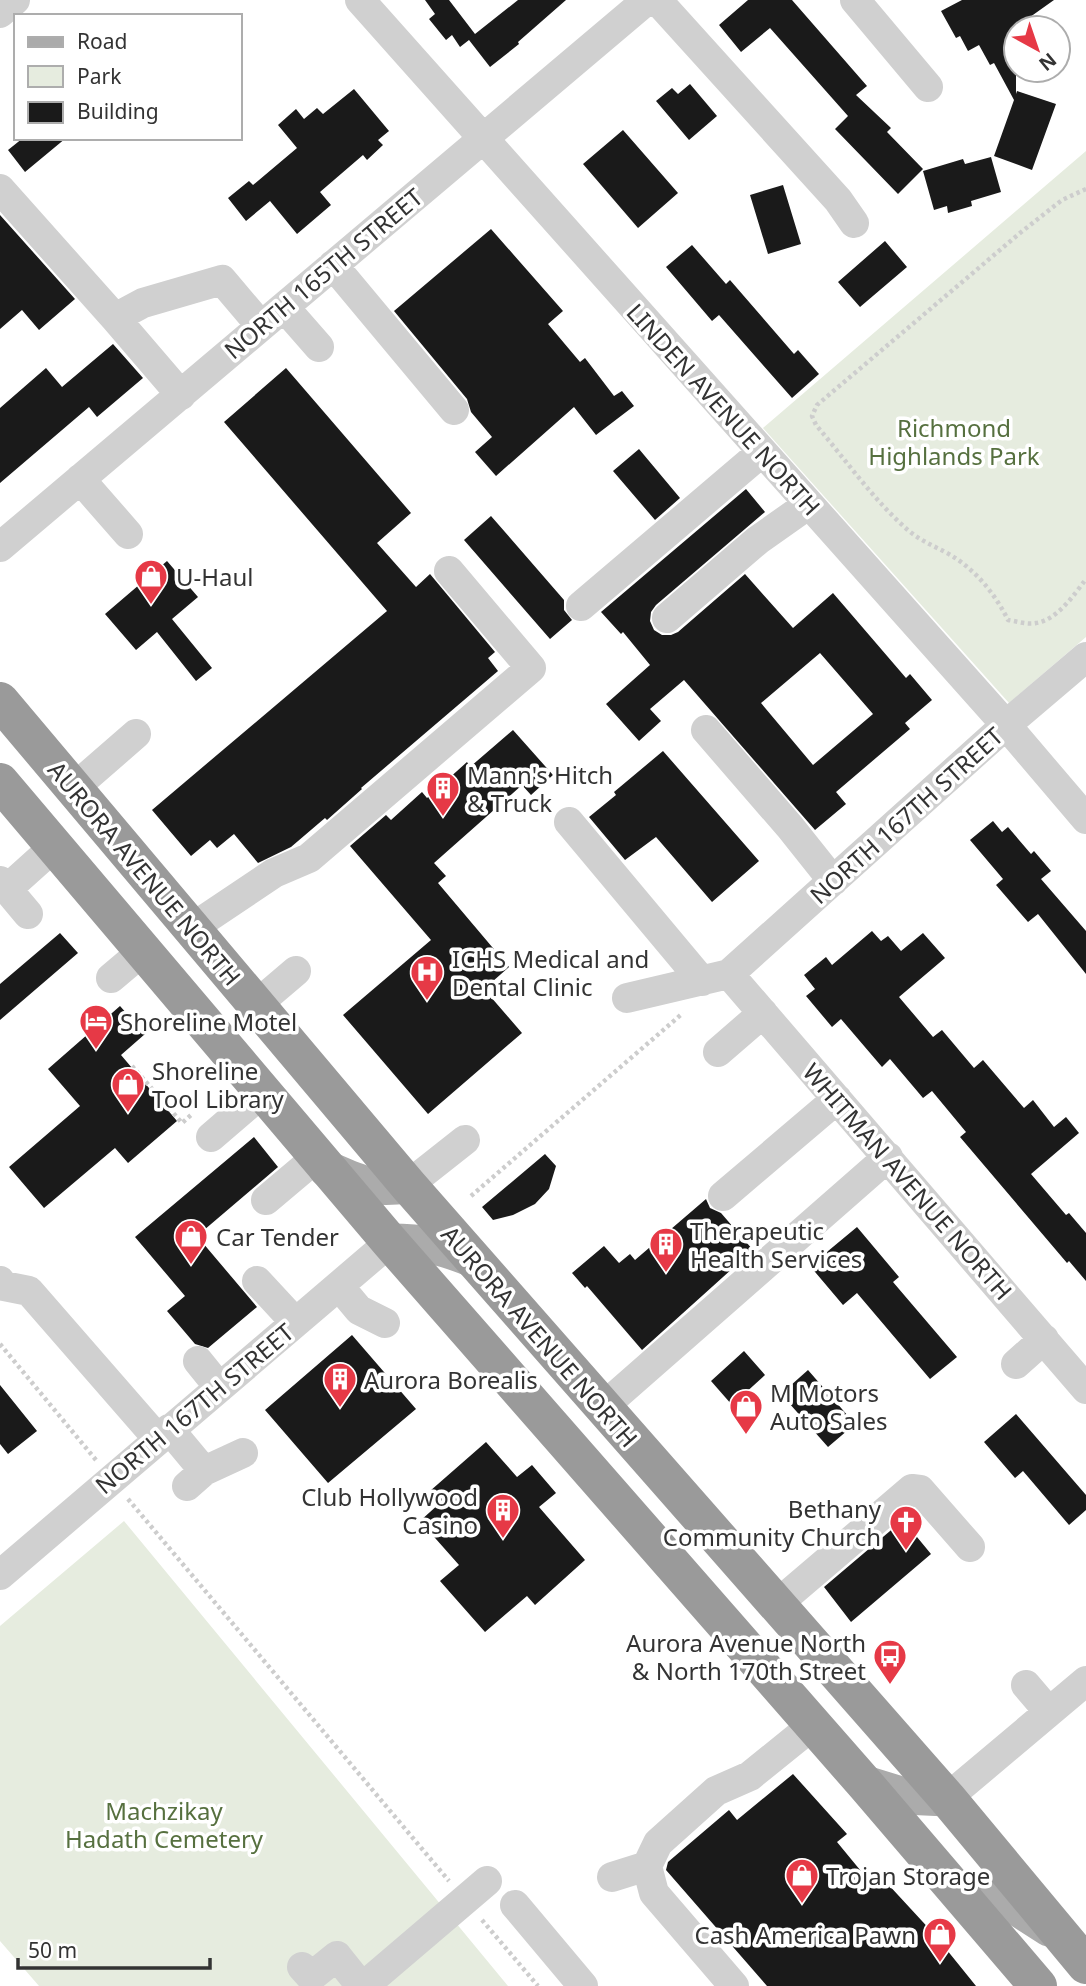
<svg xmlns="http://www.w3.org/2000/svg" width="1086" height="1986" viewBox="0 0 1086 1986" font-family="'Noto Sans',sans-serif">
<rect width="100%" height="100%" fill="#fff"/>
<path fill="#e6ecdf" d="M1086,151v486l-77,66 -246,-275z
M124,1521l384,465h-469l-39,-45v-315z"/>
<path fill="#1a1a1a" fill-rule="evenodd" d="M425,0h24l26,34 43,-34h48l-48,42 1,2 -29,23 -21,-27 -9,7 -8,-12 -6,5 -17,-21 6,-5z
M748,0h44l75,86 -11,9 35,33 -4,4 36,37 -25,25 -63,-65 13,-13 -78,-88 -29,24 -22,-27z
M962,0h92l-38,27v67l1,-3 39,13 -24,66 -38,-14 20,-56 -20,-37 -4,2 -11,-20 -11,6 -8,-15 -4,2 -15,-27z
M690,84l27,32 -28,24 -33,-39 16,-13 6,6z
M354,89l35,42 -11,9 5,5 -16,15 -4,-5 -43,37 11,13 -34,29 -27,-33 -24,20 -18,-23 21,-17 4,4 44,-37 -19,-23 18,-16 8,10 13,-11 6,6z
M623,130l55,63 -40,35 -55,-64z
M23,138h43l-41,34 -17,-22z
M991,157l10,35 -30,9 1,5 -24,7 -1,-7 -13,4 -11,-39 40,-12 2,5z
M783,185l18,59 -33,10 -18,-59z
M0,215l75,84 -36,31 -17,-20 -22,19z
M491,229l72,82 -15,13 32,38 5,-4 29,38 8,-5 12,15 -38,29 -22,-28 -78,69 -21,-24 17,-15 -21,-25 -4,-13 -73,-88z
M885,241l22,26 -47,40 -22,-25z
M692,245l34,39 4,-4 64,74 4,-4 21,24 -27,24 -73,-83 -7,6 -46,-54z
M113,344l30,34 -46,39 -8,-10 -89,76v-75l46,-40 16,19z
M286,368l125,145 -34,30 39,44 14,-13 65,78 -7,6 10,13 -137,117 1,1 -35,31 -2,-2 -34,29 -33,16 -24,-29 -17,14 -7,-8 -19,16 -39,-46 235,-199 -163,-189z
M639,449l41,49 -25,22 -42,-49z
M746,489l19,23 -109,93 -5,7 -1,9 4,9 8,5h9l7,-3 67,-58 48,54 40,-35 73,85 4,-4 22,26 -27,23 5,6 -74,63 10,12 -31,26 -131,-150 -34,29 11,12 -22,20 -33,-37 44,-39 -27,-33 -2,2 -20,-22zM820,653l53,61 -60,51 -52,-62z
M491,516l73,84v10l8,10 -22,19 -86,-99z
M167,561l31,36 -26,22 40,49 -16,13 -39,-49 -21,18 -31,-36z
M513,730l40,45 -22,20 -9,-10 -88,78 12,13 -8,7 71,84 -25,22 38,44 -94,81 -85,-99 88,-75 -81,-94 36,-31 5,5 31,-28 5,6 40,-36 3,5z
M663,751l96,110 -47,41 -56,-65 -31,23 -36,-43 27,-22 -2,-3z
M993,821l9,11 6,-5 23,27 3,-3 17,20 -10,8 45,52v43l-48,-60 -10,8 -32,-37 7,-6 -33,-39z
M872,931l9,10 7,-5 13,15 22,-18 22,25 -46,39 34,40 9,-7 32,38 9,-8 41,48 9,-8 21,27 12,-10 13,16 -48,41 35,41 3,-2 17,20v48l-17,-20 -2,2 -107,-126 6,-5 -34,-41 -9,7 -33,-39 -8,8 -41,-48 -9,8 -26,-31 9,-7 -11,-14 22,-18 6,8z
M60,933l18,20 -78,67v-36z
M120,1006l25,28 -24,21 56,66 -49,42 -13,-15 -71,60 -35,-41 71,-61 -32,-37z
M254,1137l24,30 -81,69 60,71 -49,41 -13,-4 -28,-33 18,-15 -50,-59z
M545,1154l11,12 -7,23 -14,15 -22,11 -20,5 -11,-13z
M706,1199l4,9 11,5 32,37 -111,100 -55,-64 -2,2 -13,-15 32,-27 15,17 11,-9 5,6z
M857,1227l42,50 -6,5 64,75 -27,22 -73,-86 -14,12 -33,-39z
M352,1335l64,74 -88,74 -63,-73z
M744,1351l21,24 -33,30 -21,-24z
M808,1370l47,54 -27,23 -47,-53z
M0,1385l37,46 -29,23 -8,-10z
M1016,1414l70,81v15l-17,15 -46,-54 -8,7 -31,-36z
M486,1442l31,35 15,-12 24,28 -17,14 46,53 -50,45 -8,-9 -42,36 -45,-51 19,-16 -39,-44 20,-18 -10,-12z
M903,1520l28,34 -80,68 -27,-35z
M793,1774l54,60 -10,8 28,34 9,-7 60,65 42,52h-209l-101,-116 2,-8 61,-52 8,10z"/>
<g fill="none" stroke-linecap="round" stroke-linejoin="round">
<path stroke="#cdcdcd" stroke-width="4.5" stroke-dasharray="3.5 3.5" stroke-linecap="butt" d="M1086,189l-24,11 -42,33 -203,172 -5,11 4,9c29,34 59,77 93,106 12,10 25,15 38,22 27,15 47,39 61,67 8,1 19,5 28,3 21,-3 38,-28 50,-44
M132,1066l50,57 9,-8
M471,1196l212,-183
M0,1344l96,116
M128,1499l321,382
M482,1920l56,66"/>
<path stroke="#d0d0d0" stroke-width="30" d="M360,0l646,725 80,94
M657,0l181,200 16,23
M855,0l73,87
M0,13l15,-13
M0,189l115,129
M333,265l121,145
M284,307l35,40
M181,395l-66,-77 28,-15 79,-23 39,46
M80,479l48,55
M0,547l647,-547
M581,606l181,-154
M667,618l91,-78 51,-36
M706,730l84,97 43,54
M74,788l62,-54
M569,822l133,159
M0,881l7,8 48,-43
M7,889l21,25
M192,928l82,-55 35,-15 222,-190 -82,-97
M729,974l357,415
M111,978l32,-27
M627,998l102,-24 277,-249 80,-68
M256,1005l40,-34
M718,1052l45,-39
M211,1137l51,-44
M408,1185l57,-45
M723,1196l114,-97
M266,1200l51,-43
M0,1281l4,5 25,5 129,148
M257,1281l38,41
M339,1286l20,24 26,13
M198,1361l21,26
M1016,1364l28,-25
M603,1407l285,-250
M169,1429l35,42
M187,1486l17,-15 39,-18
M0,1575l390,-333
M776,1605l136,-116 8,1 50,57
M1026,1685l23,27
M947,1798l139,-117
M612,1877l35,-11
M515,1905l68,81
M302,1967l9,10 26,-21 24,30
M364,1986l123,-105
M734,1986l-80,-93 -7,-27 11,-23 58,-52 34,-15 63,-51"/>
<path stroke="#ababab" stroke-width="37" d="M327,1169c34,15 44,21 81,16
M390,1242c34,0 51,4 83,17
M865,1784l39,12 43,2
M967,1903l23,-7 17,5 42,27"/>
<path stroke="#9a9a9a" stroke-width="38" d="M0,701l408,484 539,613 139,167
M0,782l390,460 475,542 173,202"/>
</g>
<defs>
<symbol id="shop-pin" viewBox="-11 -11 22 30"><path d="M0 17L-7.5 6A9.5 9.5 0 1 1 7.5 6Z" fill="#e63946" stroke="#fff"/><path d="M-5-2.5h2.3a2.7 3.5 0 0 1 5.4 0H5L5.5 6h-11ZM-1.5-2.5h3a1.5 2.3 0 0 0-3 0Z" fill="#fff"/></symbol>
<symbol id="building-pin" viewBox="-11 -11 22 30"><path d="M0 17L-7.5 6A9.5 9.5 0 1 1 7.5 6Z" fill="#e63946" stroke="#fff"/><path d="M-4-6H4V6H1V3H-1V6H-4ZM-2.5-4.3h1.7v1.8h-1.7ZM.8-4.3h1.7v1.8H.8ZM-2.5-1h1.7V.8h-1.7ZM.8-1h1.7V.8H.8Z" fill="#fff"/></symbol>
<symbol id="hospital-pin" viewBox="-11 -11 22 30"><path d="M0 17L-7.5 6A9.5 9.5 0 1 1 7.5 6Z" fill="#e63946" stroke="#fff"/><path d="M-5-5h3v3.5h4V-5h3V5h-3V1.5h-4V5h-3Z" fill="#fff"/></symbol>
<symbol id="hotel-pin" viewBox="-11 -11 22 30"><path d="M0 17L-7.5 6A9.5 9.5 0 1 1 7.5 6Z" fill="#e63946" stroke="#fff"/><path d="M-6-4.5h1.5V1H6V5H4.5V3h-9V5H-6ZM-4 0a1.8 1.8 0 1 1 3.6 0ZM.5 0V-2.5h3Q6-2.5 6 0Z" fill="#fff"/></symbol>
<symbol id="church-pin" viewBox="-11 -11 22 30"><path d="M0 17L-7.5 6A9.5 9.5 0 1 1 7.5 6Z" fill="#e63946" stroke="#fff"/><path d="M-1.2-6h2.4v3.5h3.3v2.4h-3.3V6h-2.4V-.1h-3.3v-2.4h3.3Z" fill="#fff"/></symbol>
<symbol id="bus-pin" viewBox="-11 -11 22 30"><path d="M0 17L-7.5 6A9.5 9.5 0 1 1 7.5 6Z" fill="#e63946" stroke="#fff"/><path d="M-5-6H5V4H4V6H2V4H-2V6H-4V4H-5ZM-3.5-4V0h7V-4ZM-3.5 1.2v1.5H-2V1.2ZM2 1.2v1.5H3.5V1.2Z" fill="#fff"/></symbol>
</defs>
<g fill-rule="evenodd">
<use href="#shop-pin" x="132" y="557" width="38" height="52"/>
<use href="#building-pin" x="424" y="769" width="38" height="52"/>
<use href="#hospital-pin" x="408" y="953" width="38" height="52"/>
<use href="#hotel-pin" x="77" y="1002" width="38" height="52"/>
<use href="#shop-pin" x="109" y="1065" width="38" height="52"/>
<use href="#shop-pin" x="172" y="1217" width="38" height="52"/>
<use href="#building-pin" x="647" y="1225" width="38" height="52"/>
<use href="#building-pin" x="321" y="1360" width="38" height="52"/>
<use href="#shop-pin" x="727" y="1387" width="38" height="52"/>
<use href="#building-pin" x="484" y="1491" width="38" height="52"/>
<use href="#church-pin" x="887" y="1503" width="38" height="52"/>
<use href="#bus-pin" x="871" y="1637" width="38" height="52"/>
<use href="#shop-pin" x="783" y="1856" width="38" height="52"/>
<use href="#shop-pin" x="921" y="1915" width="38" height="52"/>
</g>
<g text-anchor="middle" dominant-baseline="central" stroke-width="7" stroke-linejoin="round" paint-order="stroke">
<g font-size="24" fill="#333" stroke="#fff">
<text transform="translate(323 273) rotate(-40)">NORTH 165TH STREET</text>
<text transform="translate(724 409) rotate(48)">LINDEN AVENUE NORTH</text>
<text transform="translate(906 815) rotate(-42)">NORTH 167TH STREET</text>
<text transform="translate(145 873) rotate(50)">AURORA AVENUE NORTH</text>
<text transform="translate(908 1181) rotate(49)">WHITMAN AVENUE NORTH</text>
<text transform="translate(540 1336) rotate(49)">AURORA AVENUE NORTH</text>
<text transform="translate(194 1408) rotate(-40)">NORTH 167TH STREET</text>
</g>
<g font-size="24" fill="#56703f" stroke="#fff">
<text x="954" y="427">Richmond<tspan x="954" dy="28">Highlands Park</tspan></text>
<text x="164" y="1810">Machzikay<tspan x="164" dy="28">Hadath Cemetery</tspan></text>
</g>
<g font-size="24" fill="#333" stroke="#fff" text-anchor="start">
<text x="176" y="576">U-Haul</text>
<text x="467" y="774">Mann's Hitch<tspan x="467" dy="28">&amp; Truck</tspan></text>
<text x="452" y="958">ICHS Medical and<tspan x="452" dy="28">Dental Clinic</tspan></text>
<text x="120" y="1021">Shoreline Motel</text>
<text x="152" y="1070">Shoreline<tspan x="152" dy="28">Tool Library</tspan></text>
<text x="690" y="1230">Therapeutic<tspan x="690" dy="28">Health Services</tspan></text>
<text x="216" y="1236">Car Tender</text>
<text x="364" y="1379">Aurora Borealis</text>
<text x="770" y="1392">M Motors<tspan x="770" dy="28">Auto Sales</tspan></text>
<text x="478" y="1496" text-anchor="end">Club Hollywood<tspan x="478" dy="28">Casino</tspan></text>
<text x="881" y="1508" text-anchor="end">Bethany<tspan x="881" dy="28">Community Church</tspan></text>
<text x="866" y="1642" text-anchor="end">Aurora Avenue North<tspan x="866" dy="28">&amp; North 170th Street</tspan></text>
<text x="826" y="1875">Trojan Storage</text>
<text x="916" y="1934" text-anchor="end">Cash America Pawn</text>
</g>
</g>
<rect x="14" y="14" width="228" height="126" fill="#ffffff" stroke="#adadad" stroke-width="2"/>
<rect x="28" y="37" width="35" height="10" fill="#ababab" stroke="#adadad" stroke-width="2"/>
<text x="77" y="49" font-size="21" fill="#333333">Road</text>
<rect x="28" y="66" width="35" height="21" fill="#e6ecdf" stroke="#adadad" stroke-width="2"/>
<text x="77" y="84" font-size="21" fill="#333333">Park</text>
<rect x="28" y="102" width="35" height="21" fill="#1a1a1a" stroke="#adadad" stroke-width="2"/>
<text x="77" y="119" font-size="21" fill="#333333">Building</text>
<g transform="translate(1037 49) rotate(140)"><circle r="33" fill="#ffffff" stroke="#adadad" stroke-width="2"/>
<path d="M0-5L12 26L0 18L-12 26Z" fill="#e63946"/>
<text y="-10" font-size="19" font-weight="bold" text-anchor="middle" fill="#333333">N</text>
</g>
<path d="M18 1958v10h192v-10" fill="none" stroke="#333333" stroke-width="3.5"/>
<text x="28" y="1958" font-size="21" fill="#333333" stroke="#ffffff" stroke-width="5" paint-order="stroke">50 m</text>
</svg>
